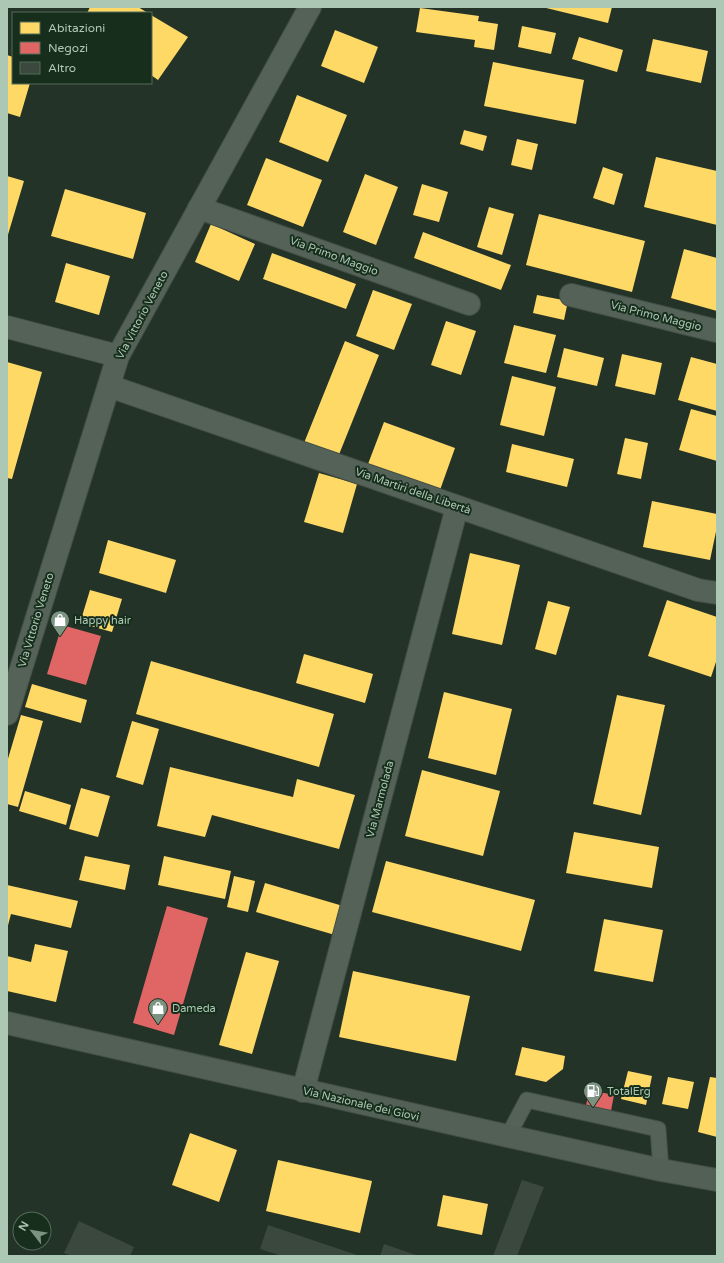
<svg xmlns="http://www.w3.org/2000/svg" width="724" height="1263" viewBox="0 0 724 1263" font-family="'Varela Round',sans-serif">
<rect width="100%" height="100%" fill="#243328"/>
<path fill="#ffd966" d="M90,7h48l10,6h-61z
M542,7h70l-4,16z
M420,8l59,8 -1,5 20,3 -4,26 -20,-3 1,-7 -59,-8z
M151,15l37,22 -30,43 -7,-5z
M522,26l34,7 -5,21 -33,-7z
M335,30l43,17 -14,36 -43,-17z
M579,37l44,13 -6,22 -45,-13z
M653,39l55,12 -7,32 -55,-12z
M7,55l6,2v26h17l-10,34 -13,-4z
M493,62l91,18 -8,44 -92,-18z
M297,95l50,20 -19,47 -49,-20z
M464,130l23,6 -4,15 -23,-7z
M517,139l21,5 -6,26 -21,-5z
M656,157l61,14v54l-73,-18z
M266,158l56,22 -19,47 -56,-22z
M603,167l20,7 -9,31 -21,-7z
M365,174l33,13 -22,58 -33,-13z
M7,176l17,5 -17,57z
M422,184l26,8 -9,30 -26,-7z
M65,189l81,24 -13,46 -82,-23z
M489,207l25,7 -12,41 -25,-8z
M539,214l106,27 -13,51 -106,-27z
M211,224l44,20 -16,37 -44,-19z
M423,232l88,33 -10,25 -87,-32z
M684,249l33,9v53l-46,-13z
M272,253l84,31 -10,25 -83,-30z
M66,263l44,13 -11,39 -44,-13z
M373,290l39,14 -18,46 -38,-14z
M537,295l31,6 -4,19 -31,-7z
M446,321l30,10 -15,44 -30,-10z
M514,325l42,10 -10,38 -42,-10z
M345,341l34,14 -41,102 -34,-14z
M564,348l40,10 -7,28 -40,-9z
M622,354l40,9 -7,32 -40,-9z
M691,357l26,7v47l-39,-11z
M7,362l35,10 -30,107 -5,-1z
M512,376l44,11 -12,49 -44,-11z
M691,409l26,7v45l-38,-11z
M384,422l71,26 -15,42 -72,-26z
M625,438l23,5 -7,36 -24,-5z
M512,444l62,15 -7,28 -61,-15z
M319,473l38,11 -14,49 -39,-11z
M652,501l65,13v13l-7,33 -67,-13z
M108,540l68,20 -10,33 -67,-20z
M470,553l50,12 -18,80 -50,-11z
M90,590l32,9 -10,33 -32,-9z
M667,600l50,17v42l-6,18 -63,-21z
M548,601l22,6 -14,48 -21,-6z
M304,654l69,20 -8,29 -69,-20z
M151,661l183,53 -15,53 -183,-53z
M32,684l55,16 -6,23 -56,-16z
M444,692l68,17 -16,66 -68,-17z
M617,695l48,10 -24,110 -48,-11z
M21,715l22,6 -25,86 -11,-3v-42z
M132,721l27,8 -16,56 -27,-8z
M170,767l123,30 4,-18 58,16 -16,54 -127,-34 -7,22 -48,-11z
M422,770l78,21 -17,65 -78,-20z
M81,788l29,8 -12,41 -29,-8z
M25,791l46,14 -5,20 -47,-14z
M574,832l85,15 -7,41 -86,-15z
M85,856l45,9 -5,25 -46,-10z
M164,856l67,15 -6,28 -67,-14z
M386,861l149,39 -14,51 -149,-39z
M234,876l21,5 -7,31 -21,-5z
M265,883l78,23 -8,29 -79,-23z
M7,885l71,16 -7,27 -60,-14 -4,15z
M604,919l59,11 -10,52 -59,-11z
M35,944l33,7 -12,51 -49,-11v-35l24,6z
M246,952l33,9 -27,93 -33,-9z
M353,971l117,25 -14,65 -117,-24z
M522,1047l43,9 -2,13 -17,13 -31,-7z
M628,1071l24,5 -6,29 -25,-6z
M668,1077l26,5 -6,27 -26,-5z
M710,1077l7,1v59l-19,-5z
M190,1133l47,17 -18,52 -47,-17z
M278,1160l94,21 -12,52 -94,-22z
M443,1195l45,9 -6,31 -45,-9z"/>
<path fill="#e06666" d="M62,625l39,11 -15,49 -39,-11z
M167,906l41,12 -34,117 -41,-12z
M589,1090l25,5 -5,26 -25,-5z"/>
<path fill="#3a483d" d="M522,1180l22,7 -27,69h-24z
M79,1221l55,26 -4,9h-58l-8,-3z
M268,1225l92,31h-78l-22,-7z
M384,1244l35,12h-39z"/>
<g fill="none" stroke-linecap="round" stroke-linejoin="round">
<defs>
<path id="service" d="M508,1136l19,-36 131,29 3,41"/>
<path id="minor" d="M199,208l270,96
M571,295l146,36
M7,327l111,29
M109,386l589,204 19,3
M303,1091l154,-584"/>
<path id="tertiary" d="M7,714l111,-358 192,-349"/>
<path id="secondary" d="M7,1023l501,113 153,34 56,10"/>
</defs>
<use href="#service" stroke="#424e45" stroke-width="17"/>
<use href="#minor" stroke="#424e45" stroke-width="24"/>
<use href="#tertiary" stroke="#424e45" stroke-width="24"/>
<use href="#secondary" stroke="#424e45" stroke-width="24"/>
<use href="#service" stroke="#546258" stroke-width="15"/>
<use href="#minor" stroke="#546258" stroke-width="22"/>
<use href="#tertiary" stroke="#546258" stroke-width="22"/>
<use href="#secondary" stroke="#526055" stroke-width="22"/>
</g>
<defs>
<symbol id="shop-pin" viewBox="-11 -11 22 30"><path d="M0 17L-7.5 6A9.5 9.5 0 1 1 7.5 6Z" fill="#7c9382" stroke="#172e1d"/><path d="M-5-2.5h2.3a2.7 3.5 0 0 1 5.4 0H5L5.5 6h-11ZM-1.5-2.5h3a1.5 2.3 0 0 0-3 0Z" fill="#fff"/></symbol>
<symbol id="fuel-pin" viewBox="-11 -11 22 30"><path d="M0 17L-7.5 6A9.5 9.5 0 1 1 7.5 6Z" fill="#7c9382" stroke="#172e1d"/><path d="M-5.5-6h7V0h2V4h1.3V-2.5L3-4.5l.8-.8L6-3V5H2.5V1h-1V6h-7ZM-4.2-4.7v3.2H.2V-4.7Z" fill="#fff"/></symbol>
</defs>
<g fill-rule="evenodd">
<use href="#shop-pin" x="49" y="609" width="22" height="30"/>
<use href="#shop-pin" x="147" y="997" width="22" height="30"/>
<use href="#fuel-pin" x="582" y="1080" width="22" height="30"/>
</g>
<g text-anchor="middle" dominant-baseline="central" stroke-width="4" stroke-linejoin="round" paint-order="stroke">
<g font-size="11" fill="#acc7b3" stroke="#172e1d">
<text transform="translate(334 256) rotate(20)">Via Primo Maggio</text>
<text transform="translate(142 315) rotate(-62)">Via Vittorio Veneto</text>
<text transform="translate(656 316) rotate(14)">Via Primo Maggio</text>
<text transform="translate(413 491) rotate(19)">Via Martiri della Libertà</text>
<text transform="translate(36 620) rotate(-73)">Via Vittorio Veneto</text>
<text transform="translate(380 799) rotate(-75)">Via Marmolada</text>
<text transform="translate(361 1104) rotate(13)">Via Nazionale dei Giovi</text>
</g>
<g font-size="11" fill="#acc7b3" stroke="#172e1d" text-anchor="start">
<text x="74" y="620">Happy hair</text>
<text x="172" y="1008">Dameda</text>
<text x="607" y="1091">TotalErg</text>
</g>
</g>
<rect width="724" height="1263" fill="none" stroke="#acc7b3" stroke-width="16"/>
<rect x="12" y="12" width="140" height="72" fill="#172e1d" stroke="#536b59"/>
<rect x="20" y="22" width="20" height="12" fill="#ffd966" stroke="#536b59"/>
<text x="48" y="32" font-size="12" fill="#acc7b3">Abitazioni</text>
<rect x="20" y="42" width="20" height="12" fill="#e06666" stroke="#536b59"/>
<text x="48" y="52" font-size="12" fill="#acc7b3">Negozi</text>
<rect x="20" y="62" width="20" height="12" fill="#3a483d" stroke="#536b59"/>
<text x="48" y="72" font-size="12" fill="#acc7b3">Altro</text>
<g transform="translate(32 1231) rotate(301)"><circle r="19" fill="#172e1d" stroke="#536b59"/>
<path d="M0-3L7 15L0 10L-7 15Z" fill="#7c9382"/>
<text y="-6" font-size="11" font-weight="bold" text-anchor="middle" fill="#acc7b3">N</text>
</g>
</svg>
